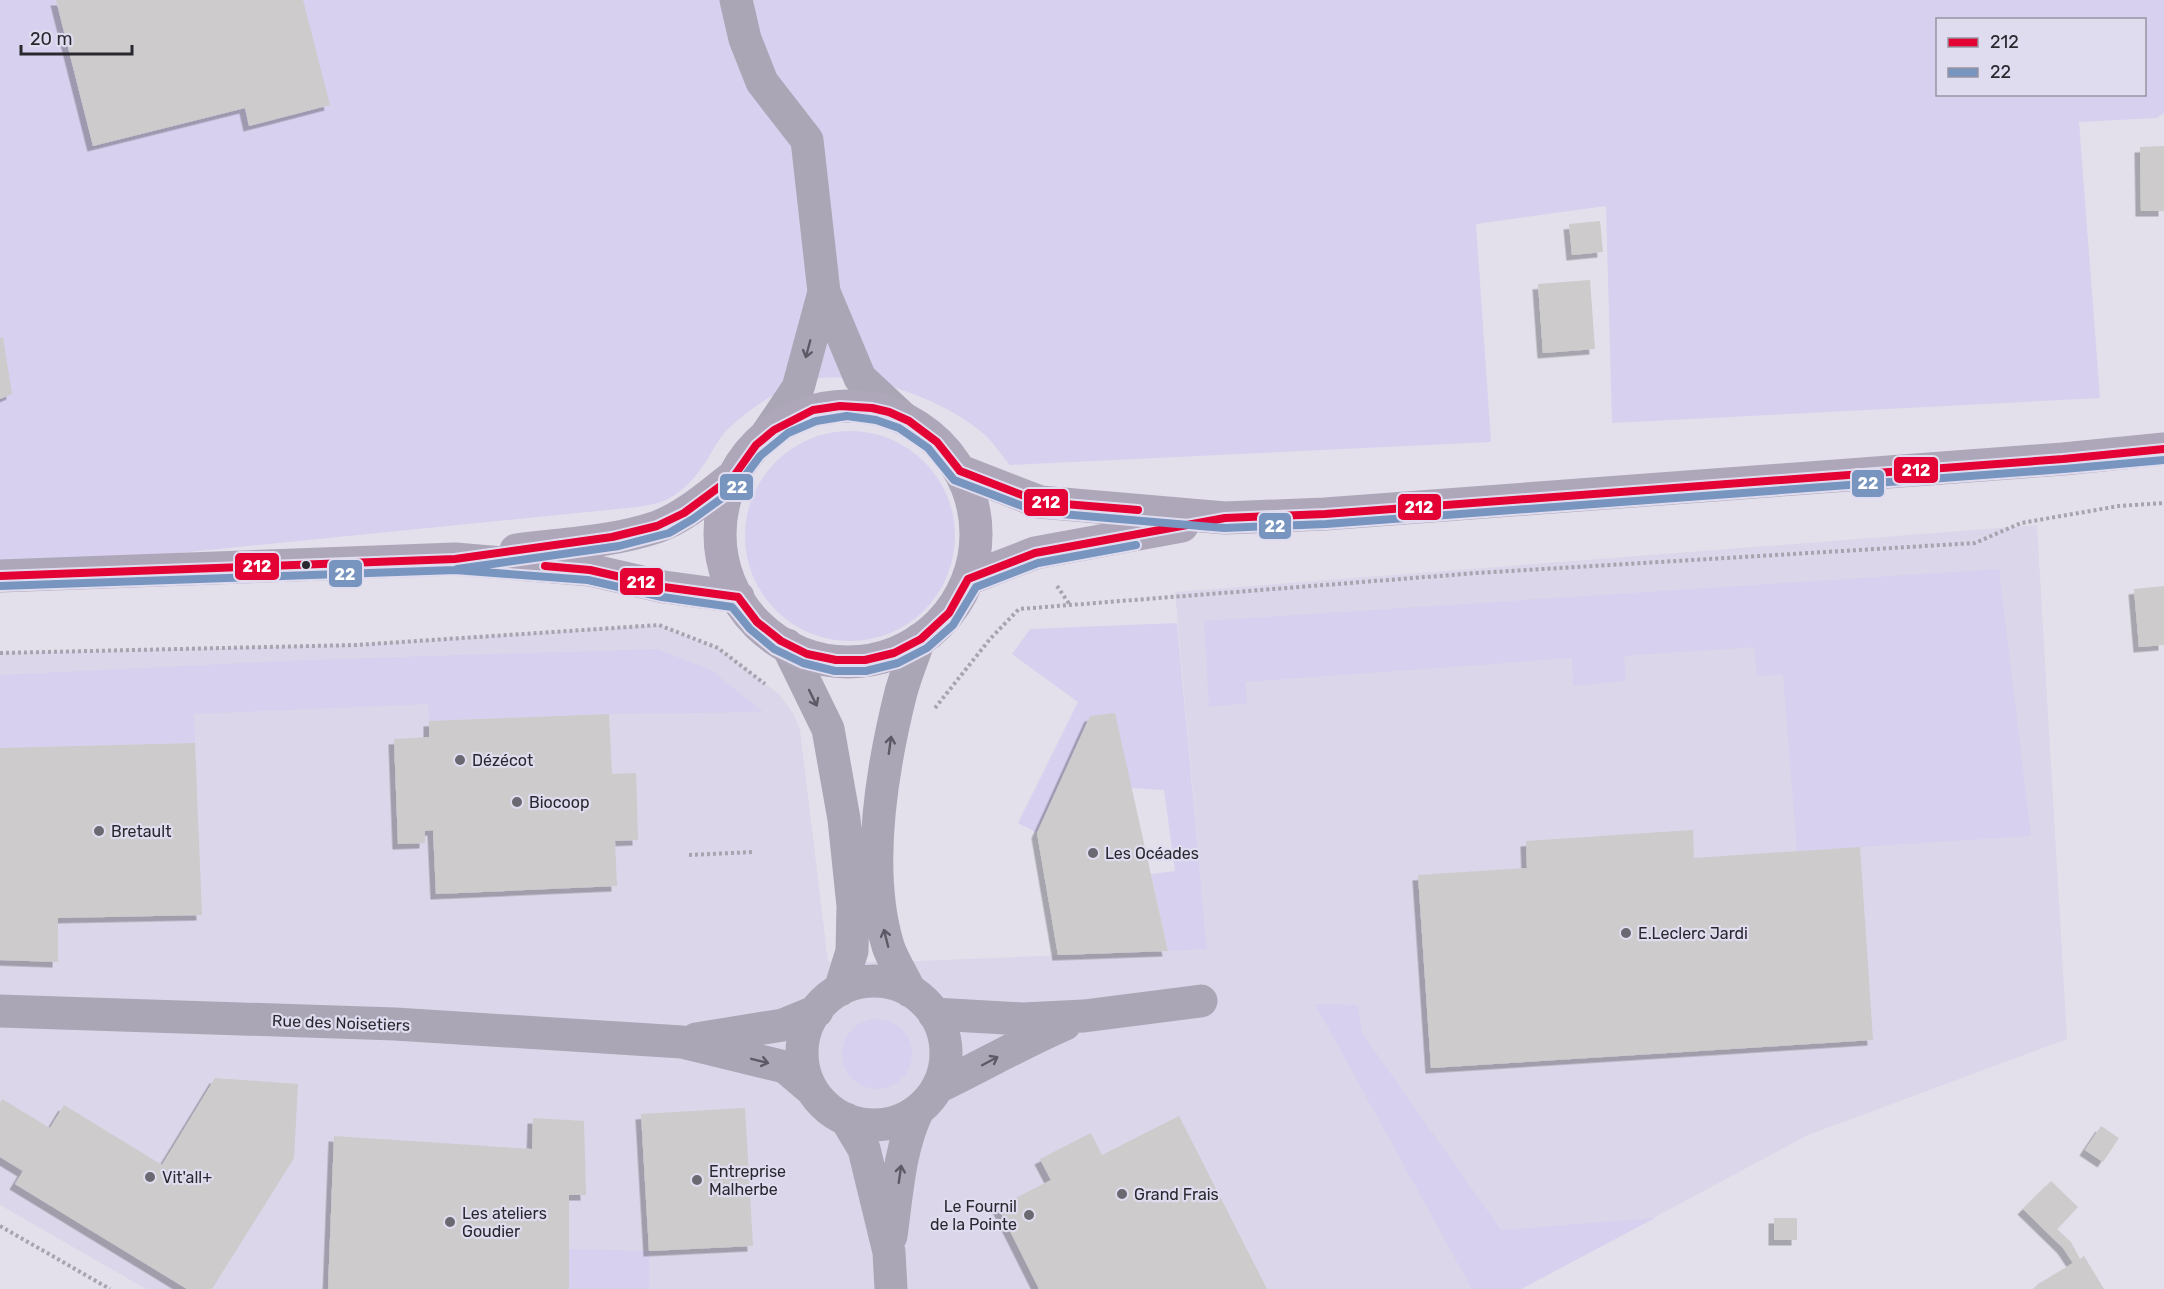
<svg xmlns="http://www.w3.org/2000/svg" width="2164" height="1289" viewBox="0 0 2164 1289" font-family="Rubik,sans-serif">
<defs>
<filter id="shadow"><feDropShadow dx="-5.5" dy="5.5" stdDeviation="0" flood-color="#0004"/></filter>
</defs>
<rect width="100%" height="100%" fill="#e3e0eb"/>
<path fill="#dbd6e9" d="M2037,525l30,514 -259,96 -287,154h-1375l-146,-84v-552l356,-8 303,-20 62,25 59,45 14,20 6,15 28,232 91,-1 288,-12 -32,-357z"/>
<path fill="#d7d0ef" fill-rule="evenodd" d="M0,0h2164v113l-7,5 -78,4 21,276 -488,25 -6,-217 -130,18 15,218 -481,23c-8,-9 -15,-20 -23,-28 -37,-36 -128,-70 -178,-57 -31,9 -59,28 -82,50 -8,8 -14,20 -20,30 -10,16 -25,33 -43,41 -8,3 -18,4 -26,6l-638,64zM1938,20h206v74h-206z
M745 536a105 105 0 1 1 210 0a105 105 0 1 1-210 0Z
M1999,569l32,267 -234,15 -14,-176 -26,1 -3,-29 -130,9 2,25 -53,5 -1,-28 -327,24 2,21 -38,4 -5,-86z
M1177,623l30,326 -39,2 -17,-77 24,-3 -11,-81 -33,-2 -94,45 -19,-10 60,-121 -66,-48 18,-25z
M657,649l54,21 52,42 -154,2 -180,7 -1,-17 -234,10 1,29 -195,5v-73l307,-15z
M1315,1004l43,1 4,28 139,197 154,-12 -134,71h-49z
M842 1054a35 35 0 1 1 70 0a35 35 0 1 1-70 0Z
M569,1249l80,2v38h-80z"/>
<path fill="#cdcbcc" filter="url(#shadow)" d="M56,0h247l27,105 -81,21 -4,-18 -152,38z
M2164,146v65h-23l-1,-64z
M1600,221l3,31 -31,3 -3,-31z
M1590,280l5,69 -52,4 -5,-69z
M3,337l9,57 -12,5v-61z
M2164,586v59l-25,2 -5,-58z
M1115,713l53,238 -110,4 -21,-122 53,-117z
M609,714l3,60 24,-1 2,67 -23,1 2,45 -181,8 -3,-64 -8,1v12l-27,1 -4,-105 35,-2v-16z
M195,743l7,172 -144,3v44l-58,-2v-212z
M1693,830l1,28 166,-11 13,193 -442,28 -13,-193 109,-7 -1,-27z
M215,1078l83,6 -4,74 -82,131h-25l-172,-105 8,-13 -23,-14v-54l2,-4 48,29 14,-23 98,60z
M745,1108l8,138 -104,5 -8,-137z
M1179,1116l88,173h-228l-41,-82 53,-27 -11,-21 51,-26 11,22z
M533,1118l51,3 2,74h-17v94h-241l6,-153 198,13z
M2101,1126l18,12 -16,24 -18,-12z
M2051,1181l27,26 -21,22 14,13 9,17 4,-3 20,33h-71l5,-5 35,-21 -10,-15 -40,-39z
M1774,1218h23v22h-23z"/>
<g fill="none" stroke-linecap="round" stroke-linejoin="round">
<path stroke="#a7a3af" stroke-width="4" stroke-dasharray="3 3" stroke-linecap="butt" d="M1057,586l13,19
M0,653l356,-8 303,-20 59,23 47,36
M935,708l55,-69 29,-30 458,-36 498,-30 46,-20 98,-17 45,-3
M689,855l65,-3
M0,1226l110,63"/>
<path stroke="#aba6b6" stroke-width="33" d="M736,0l9,39 17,43 45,58 17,152 36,86 44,41
M767,434l31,-46 26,-96
M787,645l41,84 16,90 9,87 -1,45 -12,39
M802 1053a72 72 0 1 1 144 0a72 72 0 1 1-144 0Z
M910,991c-7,-15 -17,-30 -22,-45 -23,-76 -6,-178 13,-254 5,-18 12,-35 18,-52
M0,1011l395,13 287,18 103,25 27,23
M934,1014l89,5 61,-3 117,-15
M696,1039l87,-14 34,-14
M938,1087c42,-20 83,-44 127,-63
M846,1119l18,30 25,103 2,37
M891,1236c6,-42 8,-87 27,-126"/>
<path stroke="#ada7b9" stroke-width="33" d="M720 534a128 128 0 1 1 256 0a128 128 0 1 1-256 0Z
M960,471l80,31 185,16 100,-4 738,-55 101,-10
M516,550c46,-6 97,-8 141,-23 28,-10 53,-33 77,-51
M0,576l455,-17 135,11 74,17 74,10
M968,579l67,-26 147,-27"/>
<defs>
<path id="bus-1" d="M960,471l80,31 98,8
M545,566l45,4 74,17 74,10
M0,576l455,-17 157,-22 45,-11 27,-13 50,-37 22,-31 18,-15 39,-20 27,-4 32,2 17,4 20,9 28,21 23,29
M738,597l19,25 24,19 26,13 29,6h29l29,-7 27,-14 28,-26 19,-34 67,-26 190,-35 100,-4 738,-55 101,-10"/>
<path id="bus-2" d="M457,569l162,-23 50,-13 24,-14 43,-31 24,-32 28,-23 28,-12 31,-5 29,4 23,8 29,20 26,32 84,32 186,16 102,-4 738,-55 100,-9
M0,586l455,-16 133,10 74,17 70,10 18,22 24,20 29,14 32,8h31l32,-8 29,-15 26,-23 23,-38 62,-24 98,-18"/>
</defs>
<use href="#bus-1" stroke="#e0dcef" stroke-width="12"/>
<use href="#bus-2" stroke="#e0dcef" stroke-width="12"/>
<use href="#bus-1" stroke="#e40134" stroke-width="8"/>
<use href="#bus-2" stroke="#7895bf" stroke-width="8"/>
</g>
<defs><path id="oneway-shaft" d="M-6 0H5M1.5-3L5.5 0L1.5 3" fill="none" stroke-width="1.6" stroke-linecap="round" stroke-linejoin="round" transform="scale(1.5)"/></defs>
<g stroke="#5d5a65">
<use href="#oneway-shaft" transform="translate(808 349) rotate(105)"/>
<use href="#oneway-shaft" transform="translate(813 698) rotate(64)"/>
<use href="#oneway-shaft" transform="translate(890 745) rotate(-82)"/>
<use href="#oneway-shaft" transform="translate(886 938) rotate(-104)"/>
<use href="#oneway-shaft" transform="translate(760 1061) rotate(14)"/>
<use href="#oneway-shaft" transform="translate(990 1061) rotate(-28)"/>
<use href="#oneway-shaft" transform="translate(900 1174) rotate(-82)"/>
</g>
<circle fill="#29282f" stroke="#e0dcef" stroke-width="2" cx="306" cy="565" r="5"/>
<g fill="#6a6871" stroke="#e0dcef" stroke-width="2">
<circle cx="460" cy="760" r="6"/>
<circle cx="517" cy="802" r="6"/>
<circle cx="99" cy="831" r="6"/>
<circle cx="1093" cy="853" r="6"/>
<circle cx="1626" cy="933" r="6"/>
<circle cx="150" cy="1177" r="6"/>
<circle cx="697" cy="1180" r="6"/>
<circle cx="1122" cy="1194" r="6"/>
<circle cx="1029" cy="1215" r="6"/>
<circle cx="450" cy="1222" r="6"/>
</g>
<g text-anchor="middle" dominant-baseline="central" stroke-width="4.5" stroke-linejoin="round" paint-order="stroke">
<g font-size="16" fill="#29282f" stroke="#e0dcef" text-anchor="start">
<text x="472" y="760">Dézécot</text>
<text x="529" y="802">Biocoop</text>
<text x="111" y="831">Bretault</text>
<text x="1105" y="853">Les Océades</text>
<text x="1638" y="933">E.Leclerc Jardi</text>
<text x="709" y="1171">Entreprise<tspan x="709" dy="18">Malherbe</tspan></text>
<text x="162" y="1177">Vit'all+</text>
<text x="1134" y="1194">Grand Frais</text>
<text x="1017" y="1206" text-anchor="end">Le Fournil<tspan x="1017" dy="18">de la Pointe</tspan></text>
<text x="462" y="1213">Les ateliers<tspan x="462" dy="18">Goudier</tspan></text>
</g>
<g font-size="16" fill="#29282f" stroke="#e0dcef">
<text transform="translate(341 1023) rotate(2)">Rue des Noisetiers</text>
</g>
</g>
<g stroke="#e0dcef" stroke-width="2">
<rect x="1893" y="456" width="46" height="28" rx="6" fill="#e40134"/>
<rect x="1851" y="469" width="34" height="29" rx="6" fill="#7895bf"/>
<rect x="719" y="473" width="35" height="28" rx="6" fill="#7895bf"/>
<rect x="1023" y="488" width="46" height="29" rx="6" fill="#e40134"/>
<rect x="1397" y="493" width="45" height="28" rx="6" fill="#e40134"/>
<rect x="1258" y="512" width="34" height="28" rx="6" fill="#7895bf"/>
<rect x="234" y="552" width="46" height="29" rx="6" fill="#e40134"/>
<rect x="328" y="559" width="35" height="29" rx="6" fill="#7895bf"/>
<rect x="619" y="567" width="45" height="29" rx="6" fill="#e40134"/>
</g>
<g font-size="16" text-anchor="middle" font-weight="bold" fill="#fff">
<text x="1916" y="476">212</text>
<text x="1868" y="489">22</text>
<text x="737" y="493">22</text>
<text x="1046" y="508">212</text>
<text x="1419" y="513">212</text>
<text x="1275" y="532">22</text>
<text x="257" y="572">212</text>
<text x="345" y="580">22</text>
<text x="641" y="588">212</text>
</g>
<rect x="1936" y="18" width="210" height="78" fill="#e0dcef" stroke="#9794a2" stroke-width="1.5"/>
<rect x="1948" y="38" width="30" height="9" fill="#e40134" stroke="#9794a2" stroke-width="1.5"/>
<text x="1990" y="48" font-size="18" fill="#29282f">212</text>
<rect x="1948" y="68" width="30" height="9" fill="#7895bf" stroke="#9794a2" stroke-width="1.5"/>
<text x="1990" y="78" font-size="18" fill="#29282f">22</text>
<path d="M21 45v9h111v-9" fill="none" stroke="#29282f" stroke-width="3"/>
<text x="30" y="45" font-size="18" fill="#29282f" stroke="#e0dcef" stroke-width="4.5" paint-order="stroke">20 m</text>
</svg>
